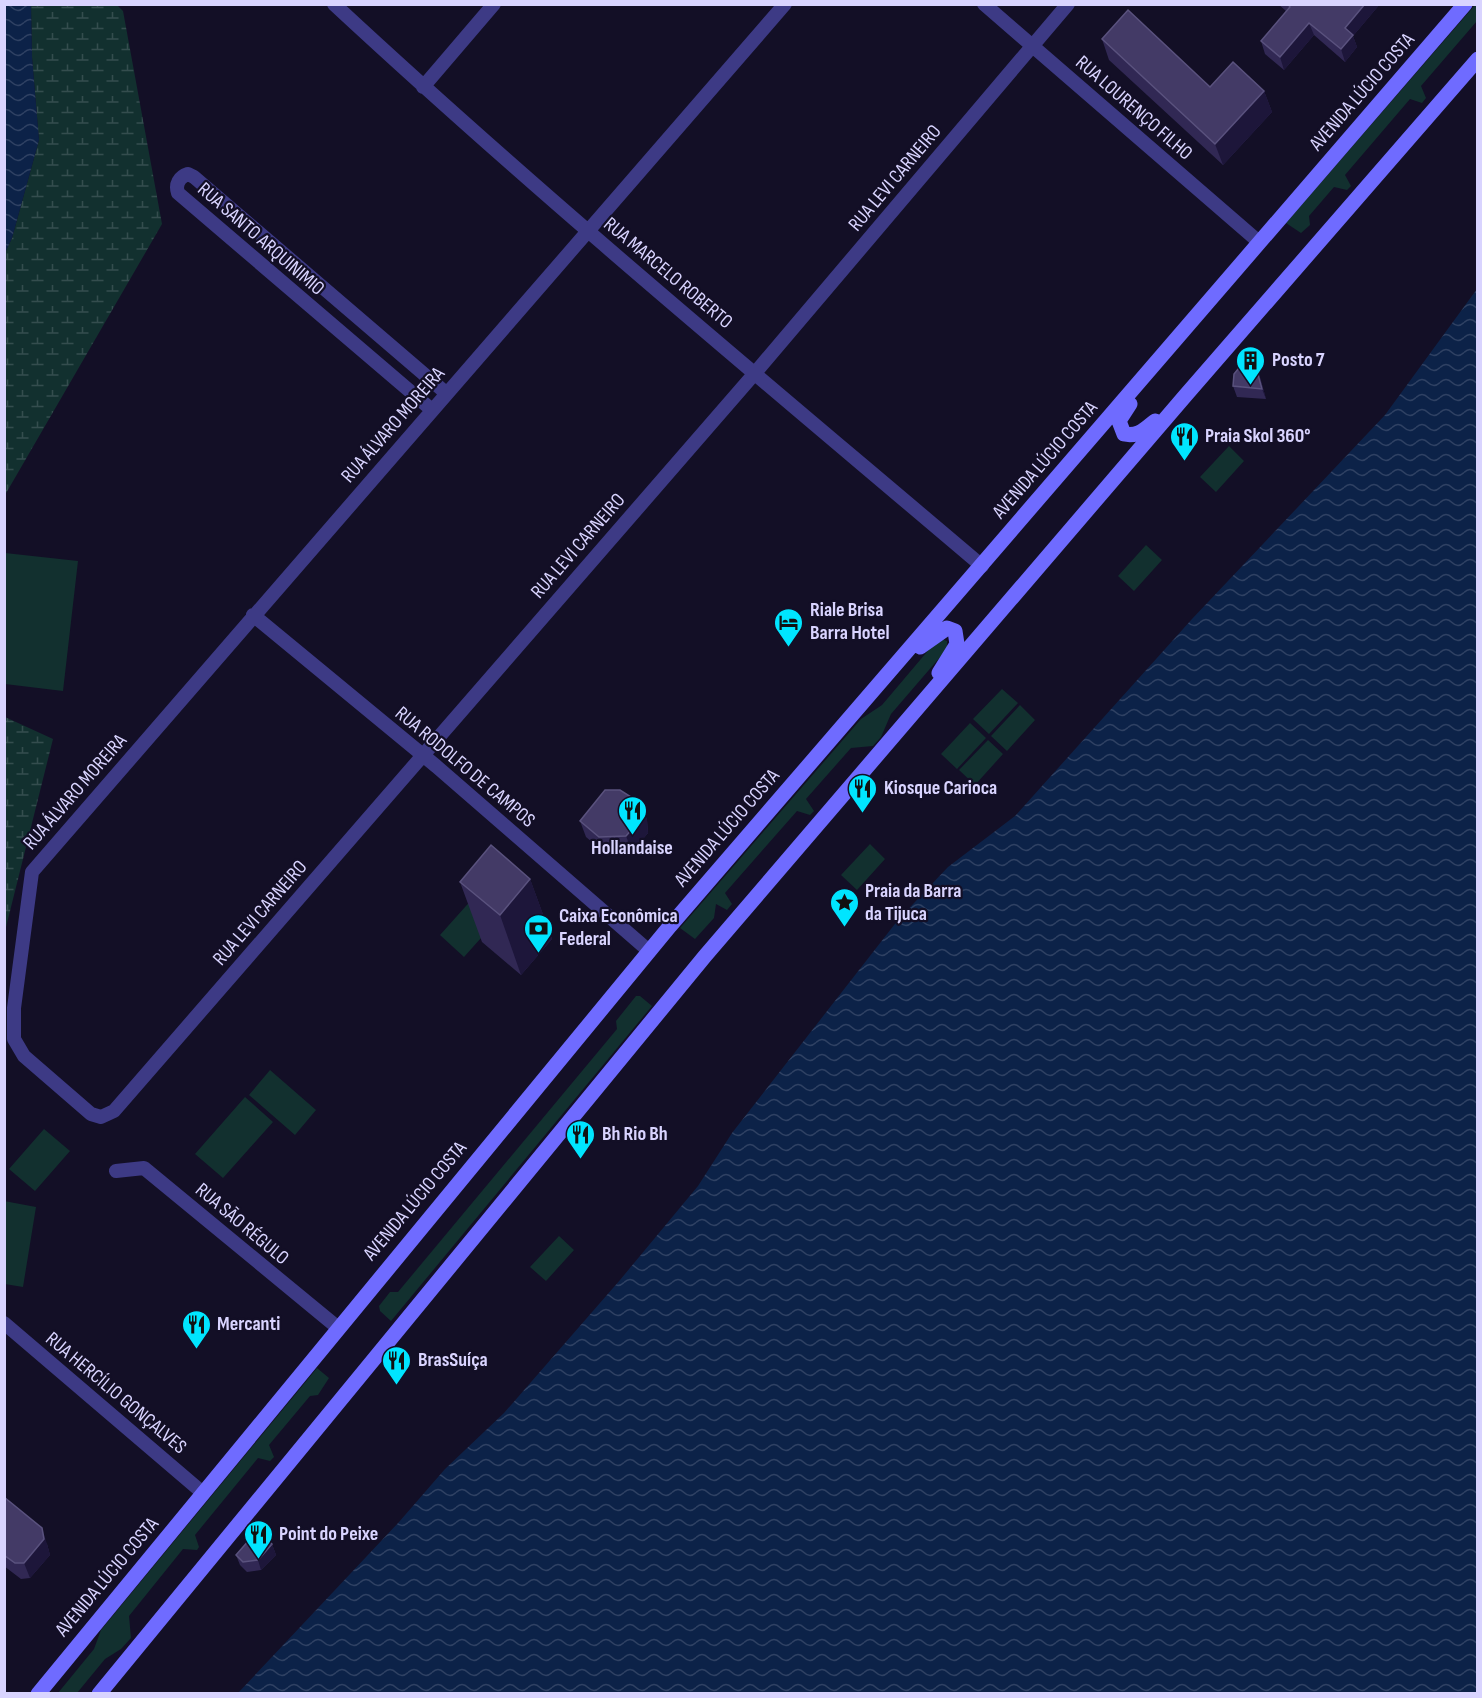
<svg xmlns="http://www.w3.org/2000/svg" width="1482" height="1698" viewBox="0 0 1482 1698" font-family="'Sofia Sans Condensed',sans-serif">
<defs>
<pattern id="wetland-marsh" width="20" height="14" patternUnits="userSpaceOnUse" patternTransform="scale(1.5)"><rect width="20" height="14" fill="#12302f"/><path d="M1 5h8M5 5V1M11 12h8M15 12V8" fill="none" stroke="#344d4e"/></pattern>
<pattern id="water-waves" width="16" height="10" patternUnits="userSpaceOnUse" patternTransform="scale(1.5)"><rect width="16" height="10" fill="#0c2248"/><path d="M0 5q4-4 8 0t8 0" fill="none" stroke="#2f4163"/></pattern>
</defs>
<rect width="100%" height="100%" fill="#130f26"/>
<path fill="#12302f" d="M1475,5h2v16l-56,65 5,12 -4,5 -12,-4 -65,76 6,11 -4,4 -13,-3 -25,29 1,9 -9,8 -15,-10z
M1229,446l15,15 -28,31 -16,-15z
M1146,545l16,15 -28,31 -16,-15z
M5,553l73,8 -15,130 -58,-7z
M941,639l6,2v8l-56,65 -10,23 -8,9 -22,2 -45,51 8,12 -4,4 -13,-4 -72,82 7,11 -5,6 -11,-6 -2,14 -19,21 -15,-11 181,-209 21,-14 55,-65z
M1002,689l16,14 -29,31 -16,-15z
M1020,705l15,15 -28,31 -16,-15z
M970,723l16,15 -29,31 -16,-15z
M988,740l15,14 -28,31 -16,-15z
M870,844l15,15 -28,31 -16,-15z
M474,897l24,22 -34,38 -24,-22z
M636,996h4l12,10 -261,315 -11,-10 -1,-5 11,-14h8l219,-263 -1,-8z
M270,1070l46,40 -21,25 -46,-40z
M245,1097l28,25 -50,56 -28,-24z
M44,1129l26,22 -35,40 -26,-22z
M4,1201l32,6 -13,80 -18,-3z
M559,1236l15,14 -28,31 -16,-14z
M317,1368l12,10 -11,17 -8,1 -41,49 5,12 -4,4 -12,-3 -63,77 4,12 -2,3 -14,-1 -54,67 2,22 -10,11 -16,10 -28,34h-19l36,-44 7,-19z"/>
<path fill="url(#wetland-marsh)" d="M31,5h86l6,6 39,213 -157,271v-242l7,-15 27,-98 -7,-83z
M5,717l48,22 -48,192z"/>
<path fill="url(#water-waves)" d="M5,4l26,1 1,52 7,83 -27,98 -7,15z
M1477,289v1404h-1239l161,-171 46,-53 59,-56 116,-133 78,-94 34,-53 166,-213 50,-53 67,-51 177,-197 193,-204z"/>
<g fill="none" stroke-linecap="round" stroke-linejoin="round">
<path stroke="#3d3a85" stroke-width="14" d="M334,4c210,195 430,377 648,562
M785,4l-753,868 -18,136v31l10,17 67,58 10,3 13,-6 641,-738 313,-369
M984,4l275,238
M423,87l71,-83
M432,410l-254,-217c-3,-9 1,-16 10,-19l6,3 252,216
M253,615l183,151 213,185
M116,1171l28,-3 193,159
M4,1323l199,170"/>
<path stroke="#6f6bff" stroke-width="15" d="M1130,404l-11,17 5,13c14,3 21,-5 31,-13
M920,647l27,-19 8,3 2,13 -18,29
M38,1694l632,-768 795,-922
M99,1694l606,-738 480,-560 293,-337"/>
</g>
<path fill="#312854" d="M1278,4h102l-27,32 4,11 -12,15 -31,-27 -30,35 -19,-16 -4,-13 25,-30z
M1102,39l108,48 54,4 8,21 -49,53 -114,-105z
M1258,370l8,29 -29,-2 -4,-11z
M642,804l5,16 1,13 -16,19 -27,1 -19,-16 -6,-16z
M530,879l22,60 -31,36 -39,-33 -22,-60z
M4,1497l43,47 3,11 -20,23 -9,1 -17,-13z
M272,1544l4,11 -15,15 -14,2 -7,-7 -4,-10z"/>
<path fill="#1d163a" d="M1365,4h15l-27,32 4,11 -12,15 -4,-13 4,-21z
M1309,23l5,12 -30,35 -4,-13z
M1264,91l8,21 -49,53 -8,-21z
M1254,360l4,10 8,29 -4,-10z
M642,804l5,16 1,13 -16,19 -6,-16z
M530,879l22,60 -31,36 -21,-60z
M42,1528l5,16 3,11 -20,23 -6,-15z
M272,1544l4,11 -15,15 -3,-10z"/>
<path fill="#433a66" stroke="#5a527e" stroke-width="1.5" d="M1288,4h77l-20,24 8,7 -12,14 -32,-26 -29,34 -19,-16 29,-34z
M1128,10l82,77 23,-25 31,29 -49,53 -113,-105z
M1254,360l8,29 -29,-3 1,-12 9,-11z
M605,790h15l22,14v14l-16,18 -27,1 -19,-16z
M491,845l39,34 -30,36 -40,-33z
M4,1497l38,31 2,11 -20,24h-9l-11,-8z
M257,1531l15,13 -14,16 -15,2 -7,-7z"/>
<defs>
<symbol id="building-pin" viewBox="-11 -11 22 30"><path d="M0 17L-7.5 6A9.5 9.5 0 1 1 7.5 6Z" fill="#00e5ff" stroke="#130f26"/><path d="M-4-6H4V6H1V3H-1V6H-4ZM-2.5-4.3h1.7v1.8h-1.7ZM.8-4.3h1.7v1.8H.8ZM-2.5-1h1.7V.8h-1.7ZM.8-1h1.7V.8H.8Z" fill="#111"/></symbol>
<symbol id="restaurant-pin" viewBox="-11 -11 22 30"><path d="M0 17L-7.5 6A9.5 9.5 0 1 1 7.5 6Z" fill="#00e5ff" stroke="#130f26"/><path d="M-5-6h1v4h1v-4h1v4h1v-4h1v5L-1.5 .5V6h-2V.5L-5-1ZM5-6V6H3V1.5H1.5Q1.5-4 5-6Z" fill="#111"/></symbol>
<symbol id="hotel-pin" viewBox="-11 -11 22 30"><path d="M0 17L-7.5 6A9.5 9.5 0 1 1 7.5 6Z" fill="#00e5ff" stroke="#130f26"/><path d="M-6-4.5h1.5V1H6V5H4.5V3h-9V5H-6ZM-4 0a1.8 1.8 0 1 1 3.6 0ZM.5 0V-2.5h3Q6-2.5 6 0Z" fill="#111"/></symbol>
<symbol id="sight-pin" viewBox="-11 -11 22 30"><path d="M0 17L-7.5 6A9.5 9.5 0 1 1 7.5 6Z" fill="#00e5ff" stroke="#130f26"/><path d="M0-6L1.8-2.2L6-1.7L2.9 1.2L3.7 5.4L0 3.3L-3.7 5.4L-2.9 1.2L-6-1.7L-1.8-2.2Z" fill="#111"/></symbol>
<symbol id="bank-pin" viewBox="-11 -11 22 30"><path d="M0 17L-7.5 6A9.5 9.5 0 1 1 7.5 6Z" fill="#00e5ff" stroke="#130f26"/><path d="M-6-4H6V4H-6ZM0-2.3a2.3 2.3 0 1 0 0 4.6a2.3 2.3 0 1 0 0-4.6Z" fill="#111"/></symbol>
</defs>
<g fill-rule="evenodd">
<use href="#building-pin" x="1234" y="344" width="33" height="45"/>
<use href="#restaurant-pin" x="1168" y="420" width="33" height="45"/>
<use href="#hotel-pin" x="772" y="606" width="33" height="45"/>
<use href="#restaurant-pin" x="846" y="772" width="33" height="45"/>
<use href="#restaurant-pin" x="616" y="794" width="33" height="45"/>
<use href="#sight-pin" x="828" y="886" width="33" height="45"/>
<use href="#bank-pin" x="522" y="912" width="33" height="45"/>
<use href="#restaurant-pin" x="564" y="1118" width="33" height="45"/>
<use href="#restaurant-pin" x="180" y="1308" width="33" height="45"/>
<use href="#restaurant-pin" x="380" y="1344" width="33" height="45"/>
<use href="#restaurant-pin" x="242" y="1518" width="33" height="45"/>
</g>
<g text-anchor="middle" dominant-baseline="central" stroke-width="4.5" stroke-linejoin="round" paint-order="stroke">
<g font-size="20" fill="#d9d4ff" stroke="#130f26">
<text transform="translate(1362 92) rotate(-49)">AVENIDA LÚCIO COSTA</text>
<text transform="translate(1134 108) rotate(41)">RUA LOURENÇO FILHO</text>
<text transform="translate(895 178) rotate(-50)">RUA LEVI CARNEIRO</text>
<text transform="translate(261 239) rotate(41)">RUA SANTO ARQUINIMIO</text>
<text transform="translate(668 273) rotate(40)">RUA MARCELO ROBERTO</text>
<text transform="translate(393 425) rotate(-49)">RUA ÁLVARO MOREIRA</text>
<text transform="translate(1045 460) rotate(-49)">AVENIDA LÚCIO COSTA</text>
<text transform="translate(578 546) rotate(-49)">RUA LEVI CARNEIRO</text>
<text transform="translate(465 767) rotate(40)">RUA RODOLFO DE CAMPOS</text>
<text transform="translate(75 792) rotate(-49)">RUA ÁLVARO MOREIRA</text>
<text transform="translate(727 828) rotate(-49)">AVENIDA LÚCIO COSTA</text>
<text transform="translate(260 913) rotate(-49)">RUA LEVI CARNEIRO</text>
<text transform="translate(415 1201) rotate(-50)">AVENIDA LÚCIO COSTA</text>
<text transform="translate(242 1224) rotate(40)">RUA SÃO RÉGULO</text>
<text transform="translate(116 1393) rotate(40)">RUA HERCÍLIO GONÇALVES</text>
<text transform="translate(107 1577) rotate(-50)">AVENIDA LÚCIO COSTA</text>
</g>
<g font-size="20" font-weight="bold" fill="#d9d4ff" stroke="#130f26" text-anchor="start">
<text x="1272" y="360">Posto 7</text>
<text x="1205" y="436">Praia Skol 360°</text>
<text x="810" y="610">Riale Brisa<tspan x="810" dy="23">Barra Hotel</tspan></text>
<text x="884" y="788">Kiosque Carioca</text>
<text x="632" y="848" text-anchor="middle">Hollandaise</text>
<text x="865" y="891">Praia da Barra<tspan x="865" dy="23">da Tijuca</tspan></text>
<text x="559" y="916">Caixa Econômica<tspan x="559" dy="23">Federal</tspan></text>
<text x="602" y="1134">Bh Rio Bh</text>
<text x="217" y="1324">Mercanti</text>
<text x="418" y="1360">BrasSuíça</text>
<text x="279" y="1534">Point do Peixe</text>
</g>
</g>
<rect width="1482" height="1698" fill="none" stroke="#d9d4ff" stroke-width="12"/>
</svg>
